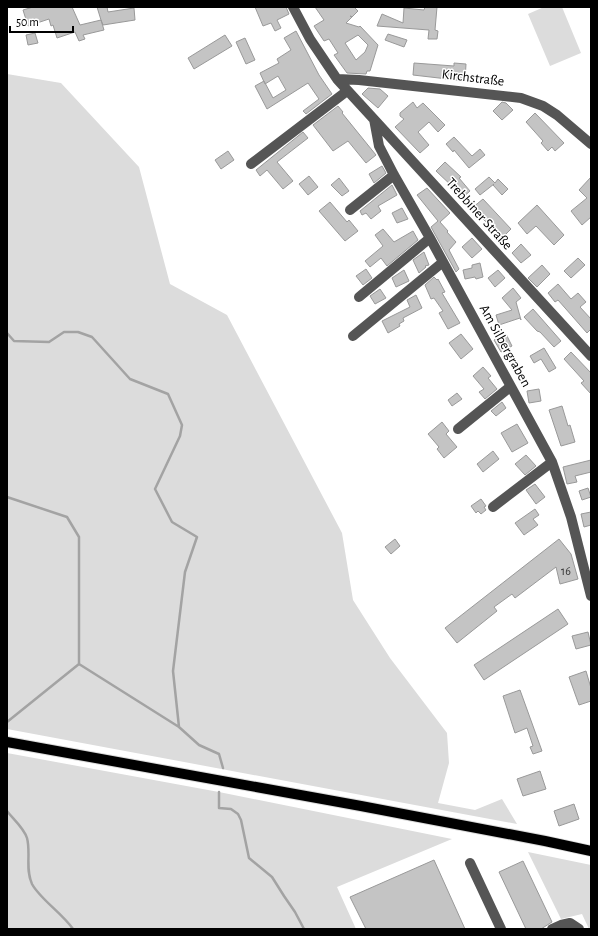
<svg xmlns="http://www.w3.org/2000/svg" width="598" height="936" viewBox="0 0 598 936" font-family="'Alegreya Sans',sans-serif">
<rect width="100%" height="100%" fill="#fff"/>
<path fill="#dcdcdc" d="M544,7h18l19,46 -31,13 -22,-52z
M7,74l54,9 78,84 31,117 57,31 115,218 11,67 37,58 57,75 2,30 -11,40 37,7 27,-11 15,25 -510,-95z
M7,753l212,39 233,47 -115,48 19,42h-349z
M528,852l63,13v64h-2l-7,-15 -21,5z"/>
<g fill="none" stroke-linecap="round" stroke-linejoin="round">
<path stroke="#a3a3a3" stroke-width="2.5" d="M7,333l7,8 35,1 15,-10h14l14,5 38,42 38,15 14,31 -2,11 -25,53 17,33 25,15 -12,35 -12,99 6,56 20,18 20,9 4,14
M7,497l60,20 12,20v127l100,63
M7,722l72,-58
M219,792v16l12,1 7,5 3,6 8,38 23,19 12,19 11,16 9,17
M7,811c6,8 17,17 20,27 4,15 -2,31 5,46 8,15 30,29 41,45"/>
</g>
<path fill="#c4c4c4" stroke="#999" fill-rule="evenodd" d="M33,7h39l8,18 21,-5 -4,-13h10l1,5 26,-4 1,12 -32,5 -2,-5 3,10 -21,5 2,4 -6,2 -4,-9 -18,6 -4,-13 -2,1 -2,-7 -21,7 -5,-16z
M255,7h31l3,7 -12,6 4,8 -6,3 -4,-8 -8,3z
M315,7h39l4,4 -6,6 -2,-1 2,1 -6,6 13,4 1,-1 18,19 -8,26h-3l-1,3 -19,-1 -13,-18 4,-2 -9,-14 -5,2 -10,-15 10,-6zM358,35l10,10 -3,7 -9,8 -11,-17z
M425,7h12l-2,23 3,1 -1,8h-9l1,-9 -52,-4 5,-12 21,9 1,-15 20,2z
M296,31l23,44 13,19 -26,20 -3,-3 16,-12 -11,-16 -41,26 -12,-23 9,-5 9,17 13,-8 -8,-14 -13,8 -5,-11 19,-10 -2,-4 14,-9 -7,-12z
M35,33l3,10 -10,2 -2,-10z
M388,34l19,6 -3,7 -19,-7z
M225,35l7,11 -38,23 -6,-11z
M245,38l10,22 -9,4 -10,-22z
M414,63l40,3v-3l12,1 -1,17 -52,-6z
M368,88l12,1 8,7 -10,12 -16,-14z
M413,102l4,6 6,-5 22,22 -7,7 -9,-10 -11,10 11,13 -9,8 -25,-26 9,-8 -4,-3v-3z
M502,102l4,1 7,7 -11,10 -9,-9z
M338,106l5,6 -1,1 34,42 -10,8 -18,-22 -15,10 -20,-26z
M535,113l29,30 -9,8 -3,-4 -4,4 -7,-8 2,-2 -17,-19z
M303,132l5,6 -31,24 16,19 -10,8 -16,-19 -7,6 -4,-6z
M454,137l18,19 8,-7 5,6 -16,13 -15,-18 -1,2 -7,-8z
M228,151l6,9 -13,9 -6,-9z
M445,162l16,15 -2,1 11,13 -9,8 -8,-9 1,-2 -18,-17z
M382,166l4,7 -12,10 -5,-9z
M309,176l9,11 -10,8 -9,-11z
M489,177l6,6 3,-4 10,10 -6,6 -9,-10 1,-1 -14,11 -5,-6z
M591,177v40l-9,8 -11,-14 16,-13 -8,-8z
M339,178l10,13 -7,5 -11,-11z
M392,185l5,10 -19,11 3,5 -10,8 -5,-6 -4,2 -2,-4z
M427,188l23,25 -10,9 8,9 -1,1 9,10 -7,8 10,19 -3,3 -25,-45 7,-6 -21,-26z
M483,199l28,30 -9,9 -30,-30z
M330,202l17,20 2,-2 9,11 -13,10 -26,-30z
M537,205l27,30 -10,10 -18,-19 -9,8 -9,-11z
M402,208l6,11 -11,4 -5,-10z
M383,229l11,13 19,-11 5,9 -31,26 -6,-8 -11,9 -5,-6 18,-15 -8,-11z
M472,238l10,11 -10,9 -10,-11z
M521,244l10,11 -10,8 -9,-10z
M424,252l5,13 -4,1 1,1 -7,6 -6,-13z
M578,258l7,7 -14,13 -7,-7z
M480,263l3,14 -7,2 -1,-2 -10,2 -2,-9 9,-2v-3z
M542,265l8,9 -13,13 -9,-9z
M366,269l6,9 -9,7 -7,-9z
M404,270l5,11 -13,6 -4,-9z
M498,270l7,8 -10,9 -7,-9z
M434,277l3,3 1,-1 7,13 -3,1 18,30 -12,6 -9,-16 4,-2 -9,-13 -3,1 -6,-14z
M558,284l13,15 7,-6 8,9 -6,5 11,12v10l-4,4 -29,-33 -3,2 -7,-9z
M513,288l8,10 -5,4 5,18 -1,-2 -21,7 -3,-10 16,-5 -10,-12z
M380,289l6,9 -11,6 -5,-8z
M416,295l6,13 -19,10 1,3 -5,3 1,2 -12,7 -6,-12 28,-14 -3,-7z
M533,309l28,32 -7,6 -14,-15 -3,-1 -13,-14z
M461,334l12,15 -12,10 -12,-16z
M506,334l6,12 -11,6 -7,-12z
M544,348l12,20 -7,4 -8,-13 -7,4 -4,-7z
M571,352l20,21v21l-10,-11 3,-2 -20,-22z
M483,367l8,9 -3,2 9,11 -12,10 -6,-7 5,-3 -11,-13z
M539,389l2,12 -12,2 -2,-12z
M457,393l5,6 -10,7 -4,-6z
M502,402l4,6 -10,8 -5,-5z
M562,406l6,20 2,-1 5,17 -14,4 -12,-36z
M442,422l7,9 -3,3 11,13 -13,11 -7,-9 2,-2 -11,-13z
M517,424l11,19 -16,9 -11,-19z
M493,451l6,8 -16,13 -6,-8z
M526,455l10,11 -11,9 -10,-11z
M591,460v12l-16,4 2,6 -10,2 -4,-17z
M535,484l10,13 -9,7 -10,-14z
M588,488l3,9 -9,3 -3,-9z
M481,499l5,7 -2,1 2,3 -5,4 -3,-3 -2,2 -5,-7z
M535,509l4,6 -6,4 5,6 -14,10 -9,-12z
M591,512v13l-7,2 -3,-13z
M395,539l5,7 -9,8 -6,-7z
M559,539l12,15 7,25 -18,5 -4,-17 -41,31 -3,-4 -18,13 3,4 -40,32 -12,-15z
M558,609l10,15 -84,56 -10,-15z
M588,632l3,13 -15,4 -4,-13z
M586,671l5,17v13l-12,4 -10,-28z
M520,690l22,61 -9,3 -3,-7 3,-1 -6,-18 -12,5 -12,-37z
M540,771l6,18 -23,7 -6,-17z
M574,804l5,15 -20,7 -5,-15z
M434,860l31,69h-99l-16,-32z
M523,861l29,61 -11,7h-15l-27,-57z"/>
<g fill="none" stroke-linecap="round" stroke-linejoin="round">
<defs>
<path id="major" d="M7,742l354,64 184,35 46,10"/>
</defs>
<use href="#major" stroke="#dbdbdb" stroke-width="12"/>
<path stroke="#555" stroke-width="10" d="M293,7l17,32 27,40 254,277
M337,79l22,1 162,18 22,8 14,9 34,29
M374,119l5,27 15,29 36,63 122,224 19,55 20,79
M251,164l96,-73
M350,210l44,-35
M359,297l71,-59
M353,336l90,-74
M458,429l52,-42
M493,507l59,-45
M470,863l31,66
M552,929l9,-4 9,-2 9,6"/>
<use href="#major" stroke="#000" stroke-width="10"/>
</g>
<g text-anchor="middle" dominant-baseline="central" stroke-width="3" stroke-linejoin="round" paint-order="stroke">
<g font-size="12" fill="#313131">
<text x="566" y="571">16</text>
</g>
<g font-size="14" fill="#000" stroke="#fff">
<text transform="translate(473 78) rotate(7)">Kirchstraße</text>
<text transform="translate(479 214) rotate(48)">Trebbiner Straße</text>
<text transform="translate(505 346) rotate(61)">Am Silbergraben</text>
</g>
</g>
<rect width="598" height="936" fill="none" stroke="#000000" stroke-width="16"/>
<path d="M10 26v6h63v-6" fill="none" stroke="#000000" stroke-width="2"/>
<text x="16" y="26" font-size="12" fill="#000000" stroke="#ffffff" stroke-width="3" paint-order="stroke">50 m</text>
</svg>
